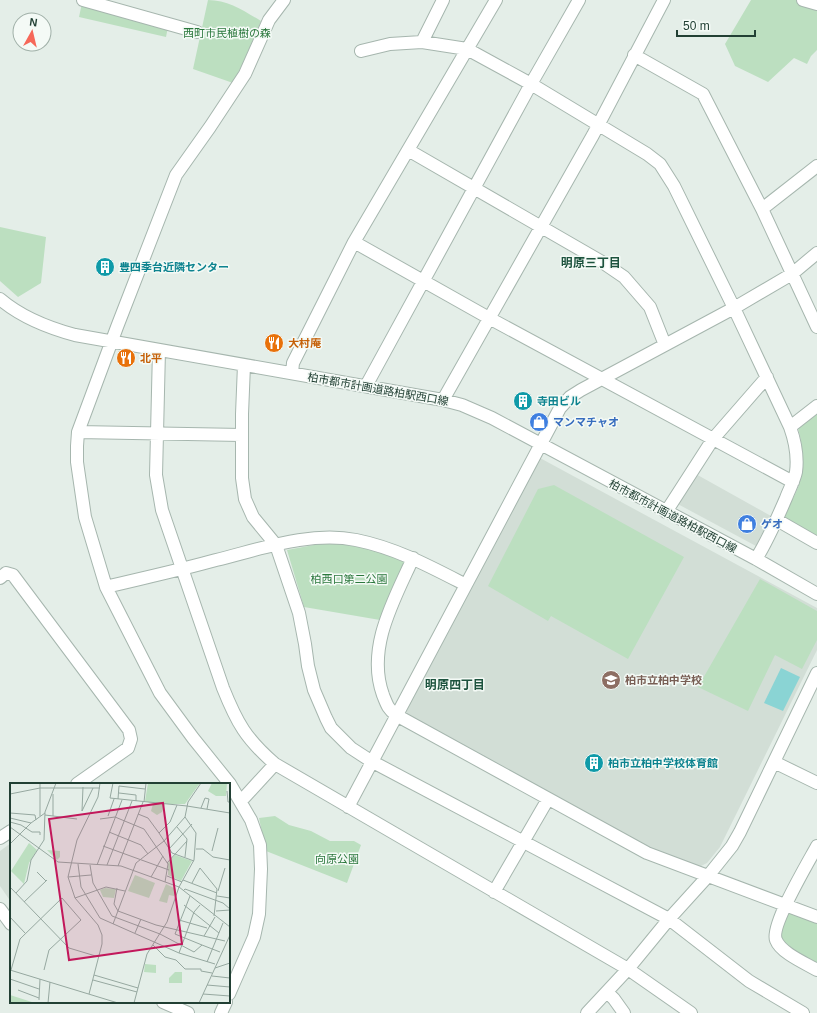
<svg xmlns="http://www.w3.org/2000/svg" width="817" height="1013" viewBox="0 0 817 1013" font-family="Helvetica,'Noto Sans JP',sans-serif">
<rect width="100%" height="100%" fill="#e4eee8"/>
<path fill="#d2ded6" d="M540,458l277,150v42l-97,197 -13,16 -8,4 -49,-18 -245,-133 -2,-5z
M694,473l77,43 -15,30 -82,-44z
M11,843v59l-11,-16v-35z"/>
<path fill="#bcdfc0" d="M208,0c20,0 36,11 53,21l-18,42 -10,20 -40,-14z
M751,0h66v50l-6,6 -4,8 -13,-6 -26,24 -33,-16 -10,-22z
M82,3l86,24 -2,10 -87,-20z
M0,227l46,10 -5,46 -23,14 -18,-16z
M817,410v129l-31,-19 -2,-4c5,-10 11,-21 15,-31 6,-19 4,-39 -1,-57z
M554,485l130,72 -56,102 -77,-43 -3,5 -60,-35 50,-97z
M330,542l41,7 35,11 -16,34 -10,26 -76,-13 -17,-57z
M760,579l57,32v29l-15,29 -27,-14 -27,56 -50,-24z
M275,816l14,9 22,6 19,10h24l7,4 -14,38 -81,-32 -7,-33z
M791,911l26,10v46l-31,-18 -7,-19 6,-17z"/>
<path fill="#8ad4d4" d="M781,668l19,9 -17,34 -19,-8z"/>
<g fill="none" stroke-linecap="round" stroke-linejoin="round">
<defs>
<path id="minor" d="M83,0l114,32
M803,0l14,4
M422,42l21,-42
M361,51l29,-7 32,-2 45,7 64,35 116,70 13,10 14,22 60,122 56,119c5,14 8,30 6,45 -2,9 -7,18 -10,26 -9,21 -18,42 -30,61
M634,55l69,39 59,115
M408,150l194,112 22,15 26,30 15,38
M817,166l-55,43 55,118
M354,242l135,76 304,164
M0,299c21,18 49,29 75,36l368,65 19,5 30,13 264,141 61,35
M159,350l-3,125 6,35 61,178c14,35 23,51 52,76l353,205 63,44
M244,365l-2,49v64l3,21 8,18 23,28 23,68 6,31 3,22 6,24 12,28 5,10 20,20 20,13 298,158 80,62 54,32
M292,373l1,-10 61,-121 142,-242
M366,386l165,-302 48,-84
M443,400l150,-265 71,-135
M790,427l27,-21
M78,432l164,3
M666,512l47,-73 54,-62
M777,520l40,23
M413,558c-19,42 -47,90 -30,137 4,10 5,14 13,20l251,138 170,64
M0,578l6,-5 7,2 116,155 2,9 -3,9 -51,36
M106,587c37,-9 74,-17 110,-27 45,-11 94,-29 140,-20 40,8 75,27 110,45
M774,762l43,21
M241,801l34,-37
M348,807l212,-399 10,-11 11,-7 153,-82 58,-34 25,-21
M0,838l11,-7
M817,846c-8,15 -47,80 -41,94 5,13 29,23 41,30
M494,892l54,-93
M0,909l11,15
M607,992l7,7 10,14
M229,994l25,-57 5,-23 2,-45 -1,-24 -9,-25 -21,-36 -37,-46 -33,-45 -54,-106 -21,-70 -8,-55v-16l1,-14 39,-105 59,-152 34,-48 35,-53 24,-54 15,-20
M163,1002l25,11
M221,1013l5,-11
M587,1013l41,-44 41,-50 39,-43 24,-30 8,-14 77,-159"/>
</defs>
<use href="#minor" stroke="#a6b6ae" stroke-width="14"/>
<use href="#minor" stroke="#fff" stroke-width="12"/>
</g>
<defs>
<symbol id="building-disc" viewBox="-11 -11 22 22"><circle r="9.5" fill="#0f9aa8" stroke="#f4faf6"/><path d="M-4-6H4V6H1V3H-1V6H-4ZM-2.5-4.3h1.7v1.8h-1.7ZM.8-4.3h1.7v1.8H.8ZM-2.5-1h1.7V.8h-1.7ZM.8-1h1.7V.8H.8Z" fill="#fff"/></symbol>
<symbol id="restaurant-disc" viewBox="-11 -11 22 22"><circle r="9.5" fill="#e8710a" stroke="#f4faf6"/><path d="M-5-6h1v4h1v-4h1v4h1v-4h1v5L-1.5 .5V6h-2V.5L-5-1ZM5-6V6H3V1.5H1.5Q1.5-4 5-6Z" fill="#fff"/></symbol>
<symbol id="shop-disc" viewBox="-11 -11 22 22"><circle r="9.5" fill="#3f7fe0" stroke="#f4faf6"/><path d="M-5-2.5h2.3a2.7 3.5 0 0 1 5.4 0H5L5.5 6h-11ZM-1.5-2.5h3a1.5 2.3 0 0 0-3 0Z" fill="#fff"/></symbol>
<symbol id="school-disc" viewBox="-11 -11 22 22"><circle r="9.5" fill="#8d6e63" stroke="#f4faf6"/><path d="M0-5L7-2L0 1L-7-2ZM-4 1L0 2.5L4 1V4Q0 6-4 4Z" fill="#fff"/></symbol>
</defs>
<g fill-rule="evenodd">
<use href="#building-disc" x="94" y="256" width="22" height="22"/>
<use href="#restaurant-disc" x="263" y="332" width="22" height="22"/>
<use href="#restaurant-disc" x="115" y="347" width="22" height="22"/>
<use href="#building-disc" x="512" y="390" width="22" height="22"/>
<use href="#shop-disc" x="528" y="411" width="22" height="22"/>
<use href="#shop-disc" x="736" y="513" width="22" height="22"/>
<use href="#school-disc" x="600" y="669" width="22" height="22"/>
<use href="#building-disc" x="583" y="752" width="22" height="22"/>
</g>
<g text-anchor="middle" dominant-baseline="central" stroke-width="3" stroke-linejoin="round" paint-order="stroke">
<g font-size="11" fill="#2b783d" stroke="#f4faf6">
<text x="227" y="33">西町市民植樹の森</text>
<text x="349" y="579">柏西口第二公園</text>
<text x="337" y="859">向原公園</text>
</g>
<g font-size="11" font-weight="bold" fill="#0d838f" stroke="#f4faf6" text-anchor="start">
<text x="119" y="267">豊四季台近隣センター</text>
<text x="537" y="401">寺田ビル</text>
<text x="608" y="763">柏市立柏中学校体育館</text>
</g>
<g font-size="11" font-weight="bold" fill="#c56008" stroke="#f4faf6" text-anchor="start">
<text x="288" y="343">大村庵</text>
<text x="140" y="358">北平</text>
</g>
<g font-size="11" fill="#224034" stroke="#f4faf6">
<text transform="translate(378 389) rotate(10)">柏市都市計画道路柏駅西口線</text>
<text transform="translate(673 516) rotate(28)">柏市都市計画道路柏駅西口線</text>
</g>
<g font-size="11" font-weight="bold" fill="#366cbe" stroke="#f4faf6" text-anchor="start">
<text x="553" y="422">マンマチャオ</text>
<text x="761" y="524">ゲオ</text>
</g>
<g font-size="11" font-weight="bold" fill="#785e54" stroke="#f4faf6" text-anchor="start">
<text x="625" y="680">柏市立柏中学校</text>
</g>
<g font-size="12" font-weight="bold" fill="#1d533e" stroke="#f4faf6">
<text x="591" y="263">明原三丁目</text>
<text x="455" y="685">明原四丁目</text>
</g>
</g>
<g transform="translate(10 783)">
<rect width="220" height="220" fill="#e4eee8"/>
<path d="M138,0h52l-15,21h-20l-3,8 -5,3 -6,-4 2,-7 -8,-3zM202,0h15l-1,13h-10l-8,-5zM19,60l8,7 -8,13 -5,21 -13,-13zM37,67l13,1v6l-3,3zM165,72l17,6 -11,20 -13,-6v-12zM125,92l20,8 -6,15 -21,-7zM156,101l10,5 -2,7 -5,-1 -2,8 -8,-2zM95,105l11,1 -2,9 -11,-1 -3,-7zM135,181l11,1v8l-12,-1zM165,189h7v11h-13v-5zM0,212l25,8h-25z" fill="#bcdfc0"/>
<path fill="none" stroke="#96a8a0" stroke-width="1" d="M30,0v33M103,0l-3,15 77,8 43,7M73,4l-1,24 11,-23M217,8l1,11h2M109,10l17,2v6M0,11l30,-6h60M108,16l1,-13 26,3M134,19l2,-19M167,22l-7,17 -11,11 13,20 22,8M191,25l4,-10 4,1 -2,10M0,30l25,2 1,5M128,31l10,4 11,15M35,32l32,4M43,33v-22M98,33l6,-17M0,35l21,5M90,36l15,-2 29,12 24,35 -3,18M0,39l11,3 11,7h8v3M0,44l48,35 63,4 58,21 51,40M167,44l10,12 -2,18M99,49l32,13 7,9M0,61l21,-21 14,-10M93,63l66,24M159,66l23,-25M186,66h7l10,8 17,3M202,68l6,-23M157,80l20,-22M68,81l3,23 19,31 79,35 36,11M80,82l3,18 19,33 48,18 34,18 8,-7 18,7M87,82l25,-65M97,82l25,-64M108,83l25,-64M27,89l9,9M157,93l15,6M58,94l23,-2M141,94l12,-21M173,97l34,13M182,100l8,-15 17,21 -3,27M0,104l59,61 30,9M107,105l-3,16 4,7 38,14 69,16M173,108l2,-2 38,14 7,6M208,108l7,-23M6,110l11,-12 4,-21 13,-20 1,-28 11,-29M180,113l-15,38 27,11M207,113l13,2M65,115l31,-11 19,4M14,119l23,-22M174,122l35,28M206,128l14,-1M0,134l15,16M169,137l28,8M103,141l23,-61 28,-22 21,-24M125,150l6,-14M194,153l11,-19M143,162l12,12 11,3 9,9h16v2l11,2M169,170l15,-41 6,-7M197,179l16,-39M205,185l15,-5M0,187l108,33M1,187l9,-31 42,-41 19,22 -32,30 -5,20M84,192l44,13M202,193l18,2M0,196l29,10M83,197l44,12M197,202l23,2M8,207l21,8M79,211l13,-50v-9l-4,-10 -23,-27 -7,-21 9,-37 21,-43 2,-14M193,211l27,2M29,217l1,-21M38,220l2,-21M124,220l13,-49 20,-32 12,-35 15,-27 2,-27 -11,-16 3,-15 13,-19M189,220l31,-68"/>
<path fill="#c2185b" fill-opacity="0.15" stroke="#c2185b" stroke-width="2" d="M153,20l19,141 -113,16 -20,-141z"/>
<rect width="220" height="220" fill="none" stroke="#224034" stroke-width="2"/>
</g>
<g transform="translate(32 32) rotate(8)"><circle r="19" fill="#f4faf6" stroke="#a0b0a8"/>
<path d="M0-3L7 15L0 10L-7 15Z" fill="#f66859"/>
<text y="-6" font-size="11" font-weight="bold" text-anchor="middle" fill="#224034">N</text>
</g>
<path d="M677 30v6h78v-6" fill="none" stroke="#224034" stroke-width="2"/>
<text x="683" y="30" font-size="12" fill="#224034" stroke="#f4faf6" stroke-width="3" paint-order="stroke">50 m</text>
</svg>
